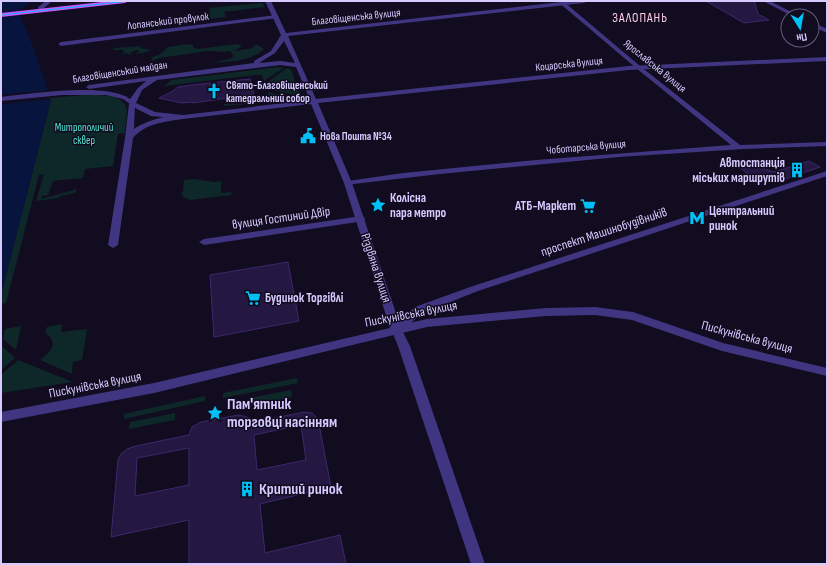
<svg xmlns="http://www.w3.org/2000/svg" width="828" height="565" viewBox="0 0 828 565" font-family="'Sofia Sans Condensed',sans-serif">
<rect width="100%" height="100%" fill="#110c1f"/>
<path fill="#0e2729" d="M262,3l3,4 -41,5 2,5 -16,2 -1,-11z
M187,44l6,1 1,3 3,1 40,-5 5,2 -8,5 20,-3 -1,-3h5l6,4c-14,13 -33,12 -52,14l17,-4 5,-3 -4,-5 -6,1 -16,-1 -49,7 -6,3 -2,-1 1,-3 7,-2 9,-8z
M141,46l-1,2 11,2 -4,2 -12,2 4,-3 -2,-1 -6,2v3l-4,-2 -5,2 2,-3 -1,-2h-11l2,-2z
M278,67l6,1 -20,13 -2,-6h-7l-91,11 7,-6z
M287,68l4,1 4,13 -24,2 -2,-3z
M296,84l4,12 -31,-7 3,-2z
M268,92l28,7 -72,7v-2l24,-1 7,-6 13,-2z
M84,95c13,0 41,-2 43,15 0,7 -2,16 -2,23l-7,1 -5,32 -28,3 -2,9 -30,3 -5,14 -6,1 -1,3 36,-10 -2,4 -15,3 -1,2 -23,3 8,-27 -5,1 -33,128 -5,1v-9l50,-195 -1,-2z
M194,179l21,3 6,-1v12l10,-1 1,3 -42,5 -7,-3 -2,-4 2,-1 1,-12z
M62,324l-1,8 26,-3 -5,31 -9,2 -1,12 -32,-14c10,-7 20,-18 5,-27l2,-6z
M21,326l-5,24 -13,-11 2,-10z
M1,345l14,13 -14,12z
M18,360l55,22 -72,11v-18z
M297,378l1,5 -75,15v-5z
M291,390l1,7 -42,9 -1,-8z
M205,396v5l-81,18v-5z
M175,413v7l-46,9 1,-7z"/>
<path fill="#07143d" d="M1,1h31l-11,8 -2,4 13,31 16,46v9l3,1 -50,195z"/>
<path fill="#110c1f" d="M50,90v9l-49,5v-9z"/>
<path fill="#241741" stroke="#3e286e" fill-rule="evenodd" d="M706,1h48l4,13 11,6 -25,3z
M250,79l4,15 -61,9v-1l-12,1 -22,-5 14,-7 5,-4 13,-2z
M744,160l9,5 21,7 35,-11 11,6 -46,16 -11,-6 -15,-3 -15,-12z
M288,262l11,59 -85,16 -4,-62z
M304,412l8,1 6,6 13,68 -71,17 5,49 75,-18 6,29h-157v-44l-78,17 7,-77 3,-6 6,-5 9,-3 53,-11 3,-8 9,-5 38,-7 8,2 8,5zM301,425l5,35 -49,10 -3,-35zM189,448v37l-54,11 2,-38z"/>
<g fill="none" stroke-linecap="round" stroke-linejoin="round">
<path fill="#403580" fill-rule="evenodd" d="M46,1h6l-9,8 -1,2h-4v-4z
M557,1h6l77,65 100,79 87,-3v4l-83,3 -125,8 -179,17 -95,11 -1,-2 1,-2h3l55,-8 133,-13 195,-15 -95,-77z
M763,1h7l29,15h-7z
M276,15l3,2 -1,1 -217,28 -3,-2 3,-2z
M812,22l15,7v4l-15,-7z
M132,102l3,2 -1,25c8,-7 44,-19 53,-12l-4,2c-19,3 -37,4 -50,19l-15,107 -5,3 -5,-3 17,-107 4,-34z
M827,171v5l-349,115 -55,22 -21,17 8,16 75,218h-14l-73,-218 -7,-17 1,-3 23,-19 55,-20z
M361,216l3,1 1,2 -1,2 -160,24 -5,-3 5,-3z"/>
<path fill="#403580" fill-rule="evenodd" d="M265,1h6l15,32 284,-32h17l-3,2 -296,33 28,63 313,-33 198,-9v4l-198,9 -311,33 34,80 48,142 27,-6 119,-11 49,-1 38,5 90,31 104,25v8l-105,-25 -90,-31 -37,-5 -49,1 -119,11 -273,66 -153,29v-10l153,-29 236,-55 -46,-145 -33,-79 -128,15 -32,-3 -14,-7 -14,-10 -17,-4h-44l-61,6v-4c29,-3 106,-15 129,2l8,-11 8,-7 -57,8 -3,-2 3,-2 165,-22v-2l17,-10 10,-16zM284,41l11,22 -15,-2 -21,2 16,-10zM280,65l16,2 14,33 -127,15 -28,-3 -19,-9 6,-13 15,-10z"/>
<path fill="#d251ff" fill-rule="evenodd" d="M111,1h17l-3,2 -124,14v-4z"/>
<path stroke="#00c0f5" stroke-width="1" d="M1,15l128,-14"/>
</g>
<defs>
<symbol id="church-bare" viewBox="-9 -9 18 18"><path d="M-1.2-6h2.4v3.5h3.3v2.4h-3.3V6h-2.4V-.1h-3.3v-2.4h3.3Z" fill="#00c0f5" stroke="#110c1f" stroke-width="2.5" paint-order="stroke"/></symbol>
<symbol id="civic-bare" viewBox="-9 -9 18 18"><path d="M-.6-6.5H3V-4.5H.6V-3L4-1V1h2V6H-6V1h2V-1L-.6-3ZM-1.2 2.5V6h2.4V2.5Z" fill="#00c0f5" stroke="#110c1f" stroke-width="2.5" paint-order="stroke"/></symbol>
<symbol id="building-bare" viewBox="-9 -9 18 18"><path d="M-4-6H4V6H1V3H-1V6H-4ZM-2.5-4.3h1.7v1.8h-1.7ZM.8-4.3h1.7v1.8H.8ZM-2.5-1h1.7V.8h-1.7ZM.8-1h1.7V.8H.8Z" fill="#00c0f5" stroke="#110c1f" stroke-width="2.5" paint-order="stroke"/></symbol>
<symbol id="sight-bare" viewBox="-9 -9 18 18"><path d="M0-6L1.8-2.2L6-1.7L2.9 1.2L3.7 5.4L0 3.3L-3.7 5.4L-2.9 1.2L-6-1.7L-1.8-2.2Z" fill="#00c0f5" stroke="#110c1f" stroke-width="2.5" paint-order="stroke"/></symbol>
<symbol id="supermarket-bare" viewBox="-9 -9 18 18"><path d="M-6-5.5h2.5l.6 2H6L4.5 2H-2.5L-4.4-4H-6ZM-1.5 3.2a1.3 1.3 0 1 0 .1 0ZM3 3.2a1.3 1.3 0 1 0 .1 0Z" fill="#00c0f5" stroke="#110c1f" stroke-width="2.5" paint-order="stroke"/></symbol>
<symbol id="metro-bare" viewBox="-9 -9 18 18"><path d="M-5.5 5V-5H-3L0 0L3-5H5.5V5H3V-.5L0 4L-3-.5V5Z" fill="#00c0f5" stroke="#110c1f" stroke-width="2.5" paint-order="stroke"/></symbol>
</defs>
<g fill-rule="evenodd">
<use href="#church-bare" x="203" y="80" width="22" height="22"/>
<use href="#civic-bare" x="297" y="125" width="22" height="22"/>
<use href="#building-bare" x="786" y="159" width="22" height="22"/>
<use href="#sight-bare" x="367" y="194" width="22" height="22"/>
<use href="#supermarket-bare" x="577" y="195" width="22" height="22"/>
<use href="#metro-bare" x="686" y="207" width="22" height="22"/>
<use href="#supermarket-bare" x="242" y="287" width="22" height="22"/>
<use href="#sight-bare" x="204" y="402" width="22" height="22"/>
<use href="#building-bare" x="236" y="478" width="22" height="22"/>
</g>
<g text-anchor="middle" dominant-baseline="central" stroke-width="3" stroke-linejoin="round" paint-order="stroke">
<g font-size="11" fill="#d6caff" stroke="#110c1f">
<text transform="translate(356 17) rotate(-6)">Благовіщенська вулиця</text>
<text transform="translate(168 21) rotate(-7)">Лопанський провулок</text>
<text transform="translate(569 64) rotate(-6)">Коцарська вулиця</text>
<text transform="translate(655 66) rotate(39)">Ярославська вулиця</text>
<text transform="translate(120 72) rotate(-9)">Благовіщенський майдан</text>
<text transform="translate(586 147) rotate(-5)">Чоботарська вулиця</text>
</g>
<g font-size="11" font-weight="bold" fill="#d6caff" stroke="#110c1f" text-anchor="start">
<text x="226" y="85">Свято-Благовіщенський<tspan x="226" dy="13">катедральний собор</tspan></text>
<text x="320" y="136">Нова Пошта №34</text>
</g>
<g font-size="11" fill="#52e3cf" stroke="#110c1f">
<text x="84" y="127">Митрополичий<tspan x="84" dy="13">сквер</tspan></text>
</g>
<g font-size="13" letter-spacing="1" fill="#ffcce6" stroke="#110c1f">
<text x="640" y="18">ЗАЛОПАНЬ</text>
</g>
<g font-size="13" font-weight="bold" fill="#d6caff" stroke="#110c1f" text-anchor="start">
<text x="785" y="163" text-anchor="end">Автостанція<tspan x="785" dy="15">міських маршрутів</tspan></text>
<text x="390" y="198">Колісна<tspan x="390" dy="15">пара метро</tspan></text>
<text x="576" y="206" text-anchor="end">АТБ-Маркет</text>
<text x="709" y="211">Центральний<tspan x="709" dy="15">ринок</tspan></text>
<text x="265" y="298">Будинок Торгівлі</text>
</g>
<g font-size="13" fill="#d6caff" stroke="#110c1f">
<text transform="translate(281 218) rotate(-8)">вулиця Гостиний Двір</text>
<text transform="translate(604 232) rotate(-18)">проспект Машинобудівників</text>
<text transform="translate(376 268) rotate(72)">Різдвяна вулиця</text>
<text transform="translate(411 314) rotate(-11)">Пискунівська вулиця</text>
<text transform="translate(747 337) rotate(15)">Пискунівська вулиця</text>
<text transform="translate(95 385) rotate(-11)">Пискунівська вулиця</text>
</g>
<g font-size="16" font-weight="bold" fill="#d6caff" stroke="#110c1f" text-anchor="start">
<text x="227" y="404">Пам'ятник<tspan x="227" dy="18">торговці насінням</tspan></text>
<text x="259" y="489">Критий ринок</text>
</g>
</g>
<rect width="828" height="565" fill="none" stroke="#d6caff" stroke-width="4"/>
<g transform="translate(800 28) rotate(169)"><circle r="19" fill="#110c1f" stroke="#605879"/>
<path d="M0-3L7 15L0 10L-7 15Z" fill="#00c0f5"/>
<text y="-6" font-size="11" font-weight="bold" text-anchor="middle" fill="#d6caff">Пн</text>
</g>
</svg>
